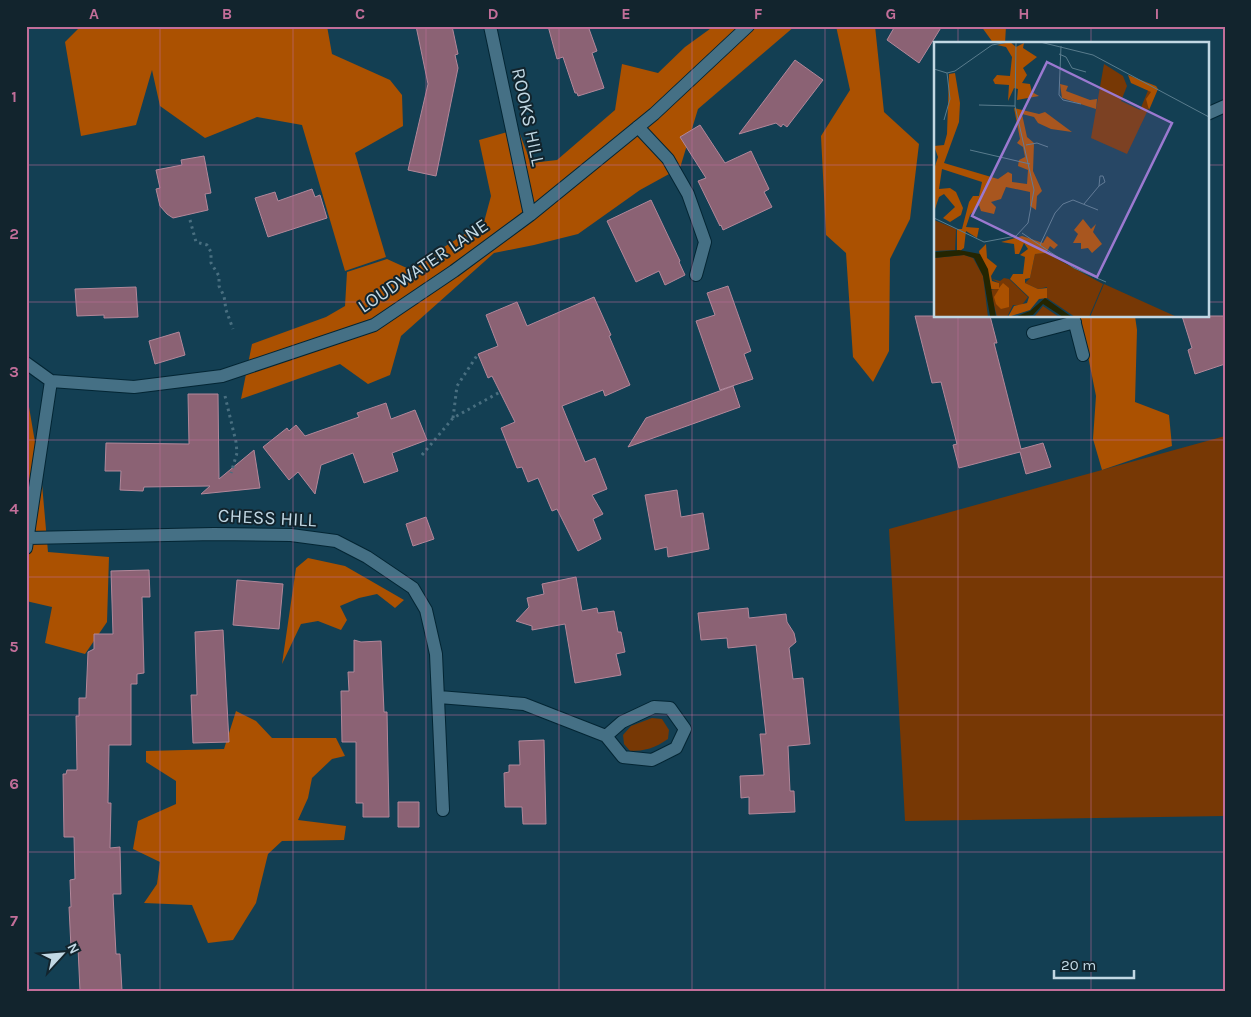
<svg xmlns="http://www.w3.org/2000/svg" width="1251" height="1017" viewBox="0 0 1251 1017" font-family="Karla,sans-serif">
<rect width="100%" height="100%" fill="#133f53"/>
<path fill="#773805" d="M1225,436v380l-320,5 -16,-292z
M652,718l10,1 7,11 -1,9c-13,9 -23,12 -38,12l-6,-7 -1,-9 8,-9z"/>
<path fill="#ab5101" d="M81,26h246l5,28 58,26 12,15 1,31 -48,27 31,104 -41,14 -43,-146 -45,-8 -52,21 -45,-32 -8,-36 -16,55 -55,11 -16,-94z
M714,26h81l-97,83 -18,59 -40,22 -62,44 -44,11 -40,8 -93,83 -11,39 -22,9 -28,-20 -99,35 11,-55 74,-27 19,-11 2,-34 40,-13 22,10 75,-47 7,-26 -12,-56 39,-11 13,34 26,-3 58,-50 7,-46 36,9 27,-26z
M836,26h39l9,86 35,32 -9,75 -20,40 -1,92 -16,31 -20,-25 -7,-104 -20,-18 -5,-99 29,-46z
M981,26h25l-1,18h-11z
M1080,316h55l2,14 -2,72 34,13 3,31 -70,24 -9,-31 3,-43z
M26,389l16,95 6,68 61,5 -2,65 -22,32 -40,-11 7,-36 -26,-6z
M308,558l37,8 59,34 -9,8 -18,-14 -18,4 -19,8 7,14 -6,10 -23,-9 -17,3 -19,40 14,-96z
M236,711l20,10 16,17h64l9,18 -13,3 -20,19 -4,20 -10,22 48,6 -2,14 -62,1 -14,13 -12,49 -23,37 -25,3 -16,-38 -48,-2 13,-19 3,-22 -27,-13 5,-28 38,-17v-23l-30,-19v-11l78,-2z"/>
<path fill="#8b6274" stroke="#b2879a" d="M416,26h36l6,28 -3,1 3,13 -22,108 -28,-6 20,-86z
M548,26h40l9,25 -5,2 12,35 -26,8 -1,-3h-2l-12,-36 -6,2z
M895,26h47l-23,37 -32,-23z
M795,60l28,20 -36,47 -4,-3 -2,3 -5,-4 -37,11z
M700,125l25,38 26,-12 18,38 -5,3 8,15 -49,23 -2,-5 -1,1 -22,-45 8,-3 -26,-41z
M204,156l7,37 -6,1 3,16 -35,8 -6,-4 -7,-8 -4,-17 4,-1 -4,-18 26,-5 -1,-5z
M312,189l3,8 5,-2 7,23 -59,19 -13,-39 20,-6 3,9z
M651,200l29,61 -1,1 6,13 -20,10 -6,-14 -23,11 -29,-61z
M728,286l23,65 -7,3 9,25 -33,11 -24,-69 19,-6 -8,-22z
M136,287l2,30 -34,1v-3l-27,1 -2,-27z
M594,297l17,38 -2,1 21,49 -25,11 -2,-6 -41,16 23,56 10,-4 12,31 -15,6 11,19 -10,5 8,20 -23,12 -21,-42 -5,2 -14,-33 -10,4 -6,-15 -5,1 -16,-40 14,-6 -23,-46 -4,2 -10,-24 20,-8 -12,-31 31,-13 10,24z
M915,316h75l7,27h-3l27,106 22,-6 8,24 -25,7 -6,-22 -61,16 -6,-23 4,-1 -16,-62 -9,1z
M1182,316h43v48l-30,10 -7,-24 4,-2z
M179,332l6,23 -30,9 -6,-23z
M733,386l7,21 -112,40 18,-29z
M188,394h30l1,85 35,-29 6,38 -59,6 9,-8 -66,1 -1,4 -23,-1 1,-19h-16l1,-28 83,1z
M386,403l5,16 24,-9 12,30 -35,13 6,18 -34,12 -11,-30 -32,12 -6,29 -17,-22 -9,8 -26,-33 24,-19 2,3 7,-6 9,11 54,-19 -2,-4z
M677,490l4,27 22,-4 6,36 -41,8 -1,-10 -12,3 -10,-55z
M426,517l8,22 -21,7 -7,-22z
M149,570l1,27h-8l2,76 -7,1v10h-6v61h-22l-1,58h3l-1,45 10,-1 1,47h-8l3,60h4l2,37h-42l-2,-43h-7l-2,-41h2l-1,-27 5,-1 -1,-42h-10l-1,-63h3l1,-4h10l-1,-54h3v-18h7l2,-46 6,-3v-15h19l-2,-63z
M576,577l6,34 15,-3 1,5 16,-2 4,21h3l4,20 -9,2 5,21 -46,8 -10,-59 -33,6v-4l-16,-5 13,-14 -2,-9 17,-4 -2,-10z
M237,580l46,4 -4,45 -46,-4z
M748,608l1,10 37,-4 1,8 7,11 2,9 -7,6 4,31 10,-1 7,66 -22,2 2,45h4l1,21 -46,2v-17l-8,1 -1,-22 24,-1 -4,-41h6l-10,-89 -28,3 -1,-10 -26,2 -3,-27z
M223,630l6,112 -36,1 -2,-48h6l-2,-63z
M354,640l7,2 20,-1 3,71h3l2,105h-26v-14h-7v-61h-14l-1,-51h8l-1,-19h6z
M544,740l2,84h-23l-1,-17h-17l-1,-34 5,-1v-7h11l-1,-24z
M398,802h21v25h-21z"/>
<g fill="none" stroke-linecap="round" stroke-linejoin="round">
<defs>
<path id="service" d="M638,127l30,32 20,35 17,48 -9,33"/>
<path id="minor" d="M490,26l40,189
M1207,114l18,-8
M1073,316l10,39
M1033,333l42,-11
M26,363l25,18 83,6 88,-11 152,-51 80,-54 76,-56 124,-101 94,-88
M28,538l186,-4 77,1 45,6 31,16 46,31 13,22 10,44 7,156
M26,548l25,-167
M439,697l85,7 82,32 16,-14 32,-15 16,1 15,21 -9,19 -24,12 -29,-3 -17,-21"/>
</defs>
<use href="#service" stroke="#032533" stroke-width="14"/>
<use href="#minor" stroke="#032533" stroke-width="14"/>
<path stroke="#496f80" stroke-width="3" stroke-dasharray="2.5 4" stroke-linecap="butt" d="M190,220l6,22 11,3 4,7v11l8,13v10l5,10 2,14 7,19
M225,396l11,46 1,11 -6,20
M453,418l4,-32 21,-32
M422,455l31,-37 47,-26"/>
<use href="#service" stroke="#457085" stroke-width="12"/>
<use href="#minor" stroke="#457085" stroke-width="12"/>
</g>
<path fill="none" stroke="#c26e99" stroke-width="1" stroke-opacity="0.55" d="M160,26v965M293,26v965M426,26v965M559,26v965M692,26v965M825,26v965M958,26v18M1091,26v18M26,165h909M1207,165h18M26,302h909M1207,302h18M958,316v675M1091,316v675M26,440h1199M26,577h1199M26,715h1199M26,852h1199"/>
<g text-anchor="middle" dominant-baseline="central" stroke-width="4" stroke-linejoin="round" paint-order="stroke">
<g font-size="19" fill="#c2d8e4" stroke="#12242d">
<text transform="translate(528 117) rotate(78)">ROOKS HILL</text>
<text transform="translate(423 266) rotate(-34)">LOUDWATER LANE</text>
<text transform="translate(267 518) rotate(3)">CHESS HILL</text>
</g>
</g>
<g transform="translate(934 42)">
<rect width="275" height="275" fill="#133f53"/>
<path d="M170,22l19,12 4,10 -6,15 19,9 9,-22 7,5 -29,61 -36,-16zM0,178l22,9 -1,21 -21,1zM112,211l57,31 -14,33h-14l-28,-19v-11l-9,2 -13,-6 5,-5 5,-24zM30,213l9,3 10,18 5,41h-54v-59zM70,236l5,1 19,18 -6,8h-9l-6,12h-10l-7,-27 9,-2v-5l-7,-4 8,2zM170,242l73,33h-87zM109,264l16,11h-25z" fill="#773805"/>
<path d="M76,0l6,5 8,-4 -1,5 14,9 -14,11 4,7 -5,8 8,1 2,8 7,4 -22,4 1,-11 -4,-1 -6,13 1,-16 -14,-1 -2,-4 4,-5 13,1 2,-19 -6,-10 -9,-2zM21,31l5,30 -1,19 -15,41 54,16 10,-7 4,2v8l15,2 1,-14 -10,-4 1,-6 6,-3 -2,-10 -6,-4 3,-4 -6,-31 25,6 6,-2 27,20 -21,-3 -13,-6 -4,-6 -12,-3 5,23 7,6 -1,28 9,20 -5,5 -1,14 -6,-4v-14l-24,-5 -5,12 -10,3 5,5 -2,7 -13,-3 -2,-6 -9,10 -4,12 13,1 -2,10 -11,-7 -2,17 -7,5v-24h5l7,-27 4,-6h6l3,-14 -40,-13 -3,20 11,-1 6,4 7,16 -2,7 -11,7 -7,-4 12,-11 -11,-13 -5,3 -5,15v-43l4,-12 -4,-11 10,-1 3,-11 2,-60zM194,33l28,11 2,3 -9,21 -3,-11 5,-7 -20,-9zM126,42l8,2 -2,5 24,9 7,-1 -1,10 -34,-11zM149,177l8,10 5,-5 -3,8 9,12 -10,9 -4,-5 -7,1v-6h-8l5,-9 -4,-4zM88,194l21,7 4,-7 11,9 -4,4 -4,-3 -4,7 -11,1 -5,24 -5,1v4l13,6 9,-1v10l-8,1 -9,11 -22,7 6,-11 13,-3 2,-6 -19,-18 3,-5h10l2,-17 -5,-2 8,-6 -4,-6 -5,11h-4l-1,-10 -13,-2zM52,202l1,14 10,8 -6,10 1,5 7,2v5l4,-5 6,5v19l-8,2 -5,-5 -2,-7 5,-8h-12l-8,-38z" fill="#ab5101"/>
<path d="M25,208l21,4 8,15 8,48 -6,-1 -7,-40 -9,-18 -10,-3 -30,3v-6zM111,256l27,19h-9l-20,-13 -10,11 -18,2 15,-6z" fill="#242501"/>
<path fill="none" stroke="#597c8d" stroke-width="1" d="M106,0l53,13 116,62M127,4l-2,49 4,5 18,4M125,12l7,3 6,11 14,4M0,27l13,4 8,-2 37,-26 16,-3M45,63l36,1M10,78l6,-21 -3,-26M92,103l11,-2 11,4M36,108l60,14M150,162l15,-18 1,-10h3l2,6 -6,4M0,176l50,24 32,-6 12,-13 6,-33 -19,-84 1,-64M88,191l52,35 32,14M106,203l15,-32 8,-9 10,-4 25,10"/>
<path fill="#9b79d0" fill-opacity="0.15" stroke="#9b79d0" stroke-width="2.5" d="M113,20l125,61 -75,154 -125,-61z"/>
<rect width="275" height="275" fill="none" stroke="#c2d8e4" stroke-width="2.5"/>
</g>
<rect width="1251" height="1017" fill="none" stroke="#12242d" stroke-width="55"/>
<g transform="translate(62 954) rotate(64)" stroke="#12242d" stroke-width="4" paint-order="stroke">
<path d="M0-4L9 19L0 12L-9 19Z" fill="#c2d8e4"/>
<text y="-8" font-size="14" font-weight="bold" text-anchor="middle" fill="#c2d8e4">N</text>
</g>
<path d="M1054 970v8h80v-8" fill="none" stroke="#c2d8e4" stroke-width="2.5"/>
<text x="1061" y="970" font-size="15" fill="#c2d8e4" stroke="#12242d" stroke-width="4" paint-order="stroke">20 m</text>
<rect x="28" y="28" width="1196" height="962" fill="none" stroke="#c26e99" stroke-width="2"/>
<g font-size="16" text-anchor="middle" font-weight="bold" fill="#c26e99">
<text x="94" y="19">A</text>
<text x="227" y="19">B</text>
<text x="360" y="19">C</text>
<text x="493" y="19">D</text>
<text x="626" y="19">E</text>
<text x="758" y="19">F</text>
<text x="891" y="19">G</text>
<text x="1024" y="19">H</text>
<text x="1157" y="19">I</text>
<text x="14" y="102">1</text>
<text x="14" y="239">2</text>
<text x="14" y="377">3</text>
<text x="14" y="514">4</text>
<text x="14" y="652">5</text>
<text x="14" y="789">6</text>
<text x="14" y="926">7</text>
</g>
</svg>
